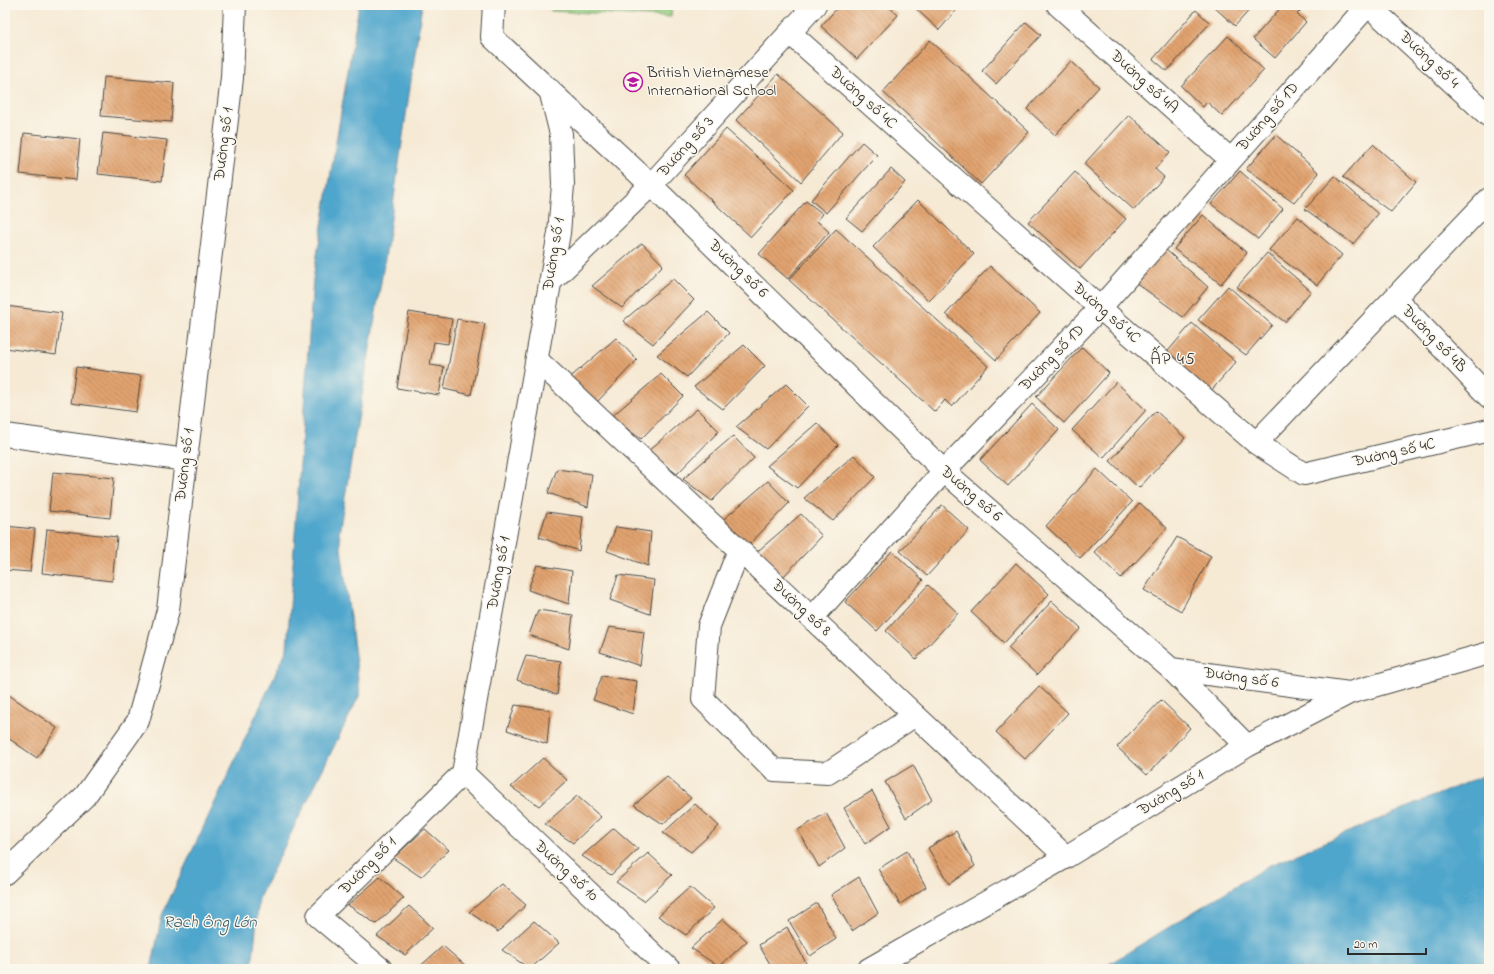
<svg xmlns="http://www.w3.org/2000/svg" width="1494" height="974" viewBox="0 0 1494 974" font-family="'Indie Flower',sans-serif">
<defs>
<pattern id="building-back-hatch" width="6" height="6" patternUnits="userSpaceOnUse"><rect width="6" height="6" fill="#e1a36f"/><path d="M-1 5l2 2M0 0l6 6M5-1l2 2" fill="none" stroke="#b7855b"/></pattern>
</defs>
<rect width="100%" height="100%" fill="#fbf7ec"/>
<filter id="ink" filterUnits="userSpaceOnUse"><feTurbulence type="fractalNoise" baseFrequency=".025" numOctaves="2"/><feDisplacementMap in="SourceGraphic" scale="8" xChannelSelector="R" yChannelSelector="G"/><feConvolveMatrix kernelMatrix="1 2 1 2 8 2 1 2 1" color-interpolation-filters="sRGB"/></filter>
<filter id="wash" filterUnits="userSpaceOnUse"><feTurbulence type="fractalNoise" baseFrequency=".012" numOctaves="4" result="noise"/><feDisplacementMap in="SourceGraphic" scale="16" xChannelSelector="R" yChannelSelector="G"/><feGaussianBlur stdDeviation="0.9" result="paint"/><feColorMatrix in="noise" values="0 0 0 0 0 0 0 0 0 0 0 0 0 0 0 0 0 1.4 0 .05"/><feComposite in="paint" operator="in"/></filter>
<g filter="url(#wash)">
<rect width="100%" height="100%" fill="#f6ead5"/>
<path fill="#93cc7f" stroke="#5f7c55" d="M551,5h121l-1,12 -120,-6z"/>
<path fill="#50a6cc" stroke="#3e687c" d="M359,5h63l-35,241 -48,287 21,161 -101,204 -7,71h-101l11,-54 125,-266 26,-370z
M1489,773v196h-388l167,-103z"/>
<g id="blocks">
<path fill="url(#building-back-hatch)" d="M840,5h47l11,10 -41,44 -36,-33z
M912,5h49l-22,25z
M1212,5h42l-19,21z
M1283,5h23l-9,9 9,8 -31,36 -22,-19z
M1196,10l14,13 -43,48 -14,-12z
M1026,22l15,13 -45,49 -14,-13z
M1228,36l36,34 -42,46 -15,-14 -4,5 -22,-21z
M930,40l99,92 -48,52 -98,-92z
M1071,61l28,26 -44,48 -28,-26z
M778,74l65,58 -42,50 -65,-62z
M104,77l70,6 -3,39 -70,-6z
M1129,115l41,37 -15,17 9,8 -30,33 -50,-46z
M726,129l68,61 -43,47 -67,-62z
M24,133l56,6 -4,41 -56,-6z
M103,133l64,7 -5,41 -64,-7z
M1276,135l43,38 -25,30 -48,-34z
M862,142l15,13 -51,58 -15,-13z
M1373,144l43,38 -25,30 -48,-35z
M891,169l14,13 -43,49 -16,-13z
M1240,171l43,38 -25,30 -47,-35z
M1075,172l51,47 -46,50 -52,-47z
M1335,176l43,38 -25,30 -48,-35z
M918,200l56,54 -45,47 -56,-54z
M806,201l17,13 -6,7 12,11 -41,47 -29,-25z
M1203,215l44,38 -26,31 -47,-35z
M1298,217l44,38 -25,30 -48,-35z
M836,229l152,137 -36,41 -7,-7 -10,12 -146,-132z
M642,243l21,22 -41,43 -30,-22z
M1165,249l43,38 -25,30 -48,-35z
M1267,253l44,38 -26,31 -48,-35z
M990,266l50,47 -44,47 -50,-46z
M673,279l21,21 -41,44 -30,-23z
M1228,286l44,39 -26,30 -48,-35z
M5,306l57,7 -6,42 -51,-7z
M409,312l43,7 -4,25 -14,-2 -4,23 14,2 -5,28 -42,-7z
M708,312l21,21 -42,44 -30,-22z
M457,319l28,5 -14,71 -27,-6z
M1192,323l44,39 -26,30 -47,-35z
M616,338l21,22 -41,43 -30,-22z
M744,345l21,21 -42,43 -29,-22z
M1082,347l27,26 -45,50 -28,-26z
M76,367l65,9 -5,36 -65,-9z
M661,374l22,22 -42,43 -30,-22z
M1116,382l30,28 -43,48 -31,-28z
M786,384l22,22 -42,43 -30,-22z
M1032,404l27,26 -51,56 -28,-26z
M697,409l22,22 -42,43 -30,-22z
M1156,411l29,27 -46,50 -29,-27z
M817,423l21,22 -41,43 -30,-22z
M733,436l21,22 -42,43 -29,-22z
M854,455l21,22 -42,44 -29,-23z
M557,469l35,5 -4,33 -40,-14z
M1097,469l35,33 -52,56 -34,-32z
M53,472l61,6 -4,40 -61,-7z
M768,481l21,22 -41,43 -30,-22z
M1140,503l27,25 -46,50 -27,-26z
M942,505l27,25 -42,46 -27,-25z
M547,512l36,5 -4,34 -40,-14z
M801,514l21,22 -41,43 -30,-22z
M5,526l30,3 -5,43 -25,-2z
M616,527l35,5 -3,34 -41,-15z
M47,529l70,8 -5,44 -70,-8z
M1177,537l34,19 -30,55 -37,-21z
M892,551l31,29 -46,51 -32,-29z
M1016,563l33,31 -45,49 -33,-31z
M537,565l35,6 -3,33 -41,-14z
M618,575l36,5 -4,34 -40,-14z
M928,585l30,28 -42,46 -30,-28z
M1052,601l29,27 -44,47 -29,-27z
M538,610l35,5 -4,34 -40,-14z
M609,627l35,5 -4,34 -40,-14z
M526,656l35,5 -4,34 -40,-15z
M602,676l35,5 -4,33 -40,-14z
M1039,686l29,27 -43,46 -29,-27z
M9,695l48,33 -20,30 -32,-22v-35z
M1161,700l29,28 -43,47 -30,-28z
M515,705l35,5 -3,34 -40,-14z
M543,758l24,22 -28,26 -28,-19z
M913,765l19,35 -26,18 -21,-36z
M667,777l24,21 -28,26 -29,-19z
M872,791l19,35 -26,18 -21,-36z
M577,796l24,21 -28,26 -28,-19z
M695,804l24,22 -28,26 -28,-19z
M826,813l19,35 -26,19 -21,-37z
M614,828l24,21 -27,26 -29,-19z
M425,829l24,21 -28,27 -28,-19z
M956,831l19,35 -26,18 -21,-36z
M907,851l19,36 -26,17 -22,-35z
M648,853l24,22 -28,26 -28,-19z
M380,877l24,21 -28,26 -28,-19z
M859,877l19,36 -26,18 -21,-36z
M502,884l24,21 -28,27 -29,-20z
M690,887l24,21 -28,27 -28,-19z
M817,903l19,36 -26,17 -21,-35z
M409,906l24,22 -28,27 -28,-19z
M723,919l24,22 -28,26 -28,-19z
M534,921l25,22 -29,26 -28,-19z
M787,927l19,36 -9,6h-24l-14,-24z
M443,946l24,21 -2,2h-48z"/>
</g>
</g>
<g filter="url(#ink)">
<use href="#blocks" fill-opacity="0" stroke="#494844" stroke-width="1"/>
<g fill="none" stroke-linecap="round" stroke-linejoin="round">
<defs>
<path id="minor" d="M494,5l-2,32 159,148 293,286 227,198 178,24
M1058,5l173,155
M1368,5l121,111
M790,33l310,275 156,135 48,31 185,-44
M550,282l101,-97 164,-180
M1395,298l94,99
M537,360l529,497
M5,435l181,25
M1256,443l233,-244
M739,550l-30,76 -6,73 71,71 54,3 87,-58
M812,618l132,-147 156,-163 268,-303
M1171,669l76,77
M463,773l206,196
M5,873l80,-77 53,-75 30,-111 64,-532 3,-73
M381,969l-63,-53 145,-143 96,-540 4,-48 -2,-51 -11,-44
M869,969l197,-112 181,-111 102,-53 140,-40"/>
</defs>
<use href="#minor" stroke="#494844" stroke-width="24"/>
<use href="#minor" stroke="#fff" stroke-width="22"/>
</g>
</g>
<defs>
<symbol id="school-ring" viewBox="-11 -11 22 22"><circle r="9.5" fill="#fbf7ec" stroke="#b5179e" stroke-width="1.5"/><path d="M0-5L7-2L0 1L-7-2ZM-4 1L0 2.5L4 1V4Q0 6-4 4Z" fill="#b5179e"/></symbol>
</defs>
<g fill-rule="evenodd">
<use href="#school-ring" x="622" y="71" width="22" height="22"/>
</g>
<g text-anchor="middle" dominant-baseline="central" stroke-width="3" stroke-linejoin="round" paint-order="stroke">
<g font-size="16" fill="#2b2b2b" stroke="#fbf7ec">
<text transform="translate(1429 60) rotate(43)">Đường số 4</text>
<text transform="translate(1144 82) rotate(42)">Đường số 4A</text>
<text transform="translate(863 98) rotate(42)">Đường số 4C</text>
<text transform="translate(1268 117) rotate(-49)">Đường số 1D</text>
<text transform="translate(224 144) rotate(-83)">Đường số 1</text>
<text transform="translate(686 147) rotate(-48)">Đường số 3</text>
<text transform="translate(554 254) rotate(-81)">Đường số 1</text>
<text transform="translate(738 269) rotate(44)">Đường số 6</text>
<text transform="translate(1106 313) rotate(41)">Đường số 4C</text>
<text transform="translate(1434 339) rotate(46)">Đường số 4B</text>
<text transform="translate(1052 358) rotate(-46)">Đường số 1D</text>
<text transform="translate(1394 453) rotate(-13)">Đường số 4C</text>
<text transform="translate(185 465) rotate(-83)">Đường số 1</text>
<text transform="translate(971 494) rotate(41)">Đường số 6</text>
<text transform="translate(499 573) rotate(-80)">Đường số 1</text>
<text transform="translate(801 608) rotate(43)">Đường số 8</text>
<text transform="translate(1241 678) rotate(8)">Đường số 6</text>
<text transform="translate(1171 793) rotate(-31)">Đường số 1</text>
<text transform="translate(368 866) rotate(-45)">Đường số 1</text>
<text transform="translate(566 871) rotate(43)">Đường số 10</text>
</g>
<g font-size="16" fill="#2b2b2b" stroke="#fbf7ec" text-anchor="start">
<text x="647" y="73">British Vietnamese<tspan x="647" dy="18">International School</tspan></text>
</g>
<g font-size="17" letter-spacing="1" fill="#2b2b2b" stroke="#fbf7ec">
<text x="1173" y="359">ẤP 45</text>
</g>
<g font-size="17" font-style="italic" fill="#3a5c6b" stroke="#fbf7ec">
<text x="210" y="922">Rạch Ông Lớn</text>
</g>
</g>
<rect width="1494" height="974" fill="none" stroke="#fbf7ec" stroke-width="20"/>
<path d="M1348 948v6h78v-6" fill="none" stroke="#2b2b2b" stroke-width="2"/>
<text x="1354" y="948" font-size="12" fill="#2b2b2b" stroke="#fbf7ec" stroke-width="3" paint-order="stroke">20 m</text>
</svg>
